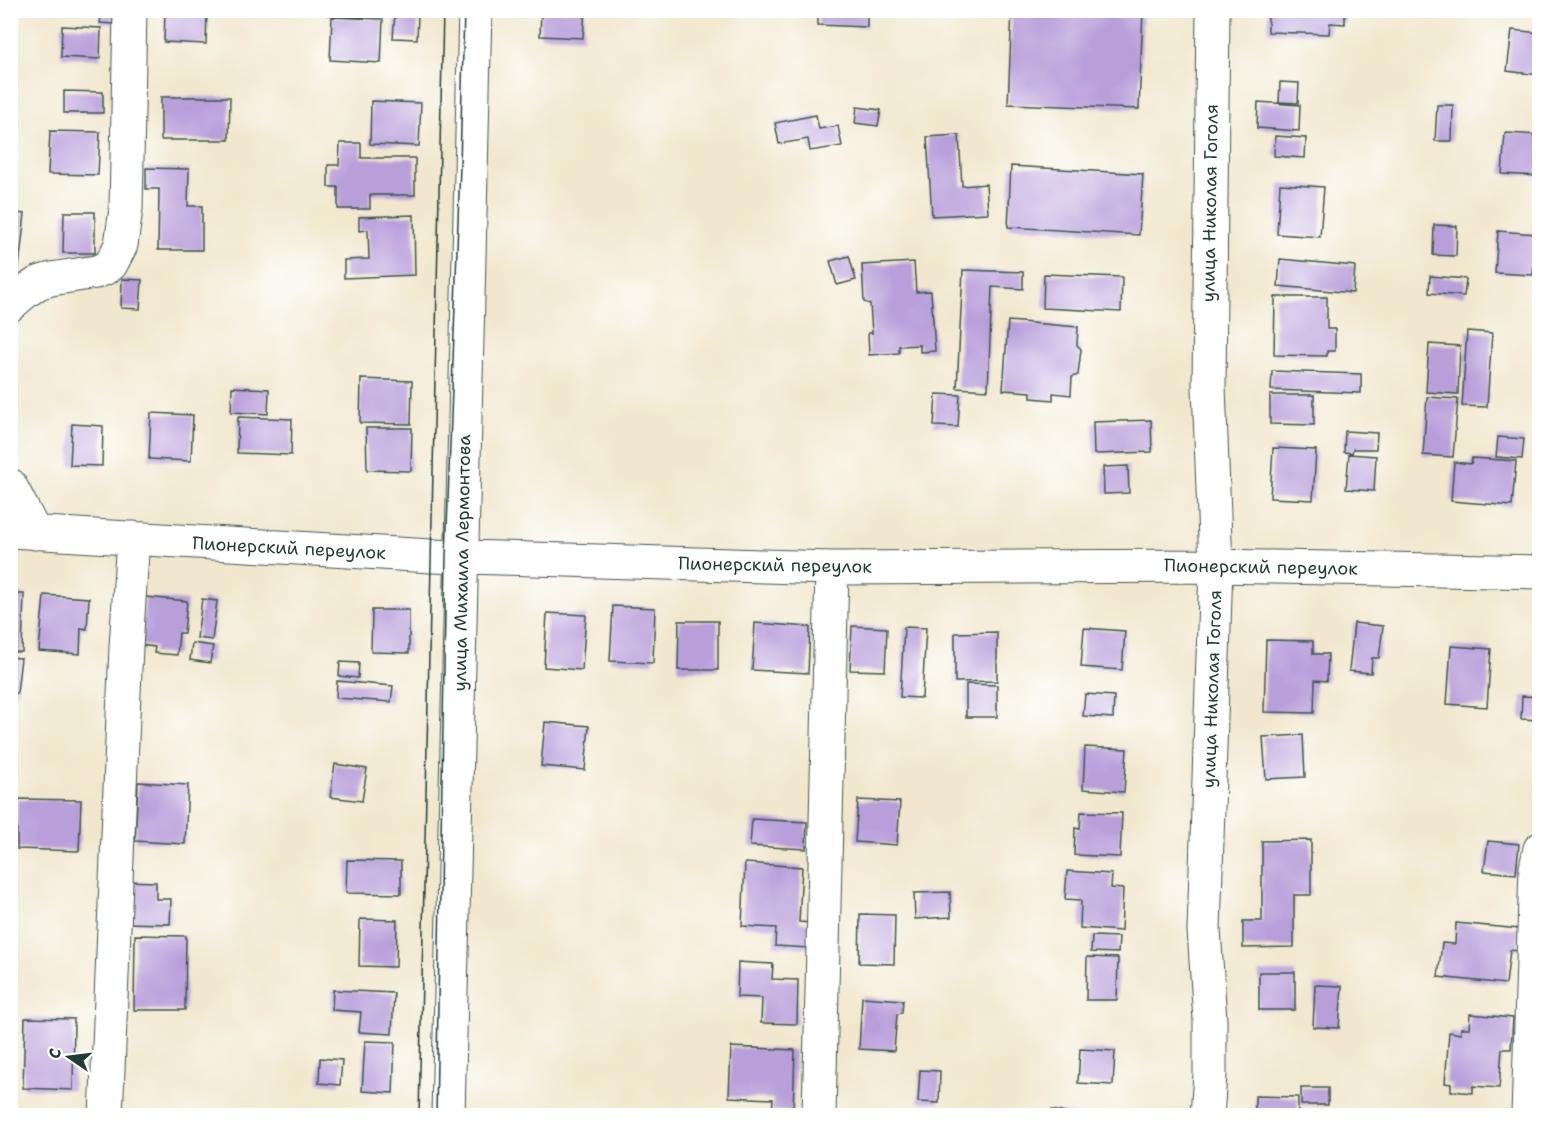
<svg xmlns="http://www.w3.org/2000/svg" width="1550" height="1126" viewBox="0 0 1550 1126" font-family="'Shantell Sans',sans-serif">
<rect width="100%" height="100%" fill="#fff"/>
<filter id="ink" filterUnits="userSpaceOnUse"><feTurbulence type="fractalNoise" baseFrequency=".0167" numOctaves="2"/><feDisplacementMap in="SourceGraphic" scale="12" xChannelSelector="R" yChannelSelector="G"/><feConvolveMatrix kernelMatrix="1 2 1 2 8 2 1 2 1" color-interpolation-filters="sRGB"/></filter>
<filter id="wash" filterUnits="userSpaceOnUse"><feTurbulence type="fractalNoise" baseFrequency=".008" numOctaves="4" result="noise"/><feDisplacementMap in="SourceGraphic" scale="24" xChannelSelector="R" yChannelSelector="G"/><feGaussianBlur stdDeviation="1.35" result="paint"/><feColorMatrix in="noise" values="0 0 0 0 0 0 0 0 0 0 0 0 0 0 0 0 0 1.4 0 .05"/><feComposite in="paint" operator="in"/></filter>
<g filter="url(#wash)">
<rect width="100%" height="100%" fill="#f1e7ce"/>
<g id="blocks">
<path fill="#b89fda" d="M102,10h12l-1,14 -13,-1z
M165,10h42l-1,34 -42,-2z
M328,10h36v7l-37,-2z
M541,10h44l-2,28 -43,-2z
M818,10h49v17l-49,-2z
M1012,10h131l-4,99 -131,-5z
M1268,10h77v14l-15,-1 -1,11 -61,-2z
M395,13l23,1 -1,25 -24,-1z
M332,17l51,2 -2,44 -51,-3z
M62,26l39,2 -1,31 -39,-2z
M1512,30l28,3 -1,42 -32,-4z
M1280,82l19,1 -1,20 -19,-1z
M64,91l39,1v21h-39z
M161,97h69l-1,43h-68z
M371,101l50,2 -2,43 -49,-2z
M1258,102l42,3 -1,26 -42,-3z
M1437,105h16l-1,36h-17z
M857,107l24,3 -3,16 -23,-3z
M816,115l3,14 19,-3 4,20 -32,5 -2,-12 -29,5 -4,-21z
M50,131l50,1 -2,43 -50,-1z
M1505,133l35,2v41l-38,-2z
M959,135l3,51 24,-2 2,29 -56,3 -5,-79z
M1275,136l31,2 -1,20 -31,-2z
M340,143h21v15h54v37h-45v14h-32v-22h-10v-22h11z
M1011,166l132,8 -4,61 -131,-8z
M146,168l43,1 -1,37h14v44h-44l1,-61h-13z
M1280,184l44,3 -4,50 -43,-3z
M10,212l15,2 -6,53 -9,-1z
M64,212h31v41h-32z
M414,215l1,60 -71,3v-18l25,-1 -1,-29 -9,1v-14z
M1434,225l23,1 -1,30 -23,-1z
M1498,231l38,3 -3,41 -38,-2z
M849,256l7,24 -19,5 -7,-24z
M1280,259l75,7 -2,27 -75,-7z
M914,262l2,30 15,-1 4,60 -15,1v-7l-21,1v7l-30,2 -1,-22h4l-2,-29 -6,-2 -2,-37z
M963,270l60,2v17l-31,-2 -4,103 -31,-2z
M1044,274l78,3 -1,35 -78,-4z
M1430,276l36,3 -2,17 -35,-3z
M122,279l20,1 -2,29 -19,-1z
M1275,297h52v32h8v22h-8v5l-53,-1z
M1008,321l70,6 -1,18 4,4 -3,26 -6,2 -1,18 -18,-2v7l-22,-2v-6l-28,-2z
M1467,331l25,2 -5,74 -25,-1z
M1429,344l31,2 -2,48 -32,-2z
M1272,371l89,3v19l-90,-3z
M361,379l51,2 -1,43 -51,-1z
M232,387l37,2 -1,25 -37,-2z
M936,394l24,1 -2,32 -24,-1z
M1270,395h44v30l-44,-1z
M1427,397l31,2 -5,58 -30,-2z
M151,413l42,2 -2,46 -42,-2z
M238,417l54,2 -1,36 -54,-2z
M1151,420l1,32 -58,2 -1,-32z
M72,424l31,2 -1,40 -32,-1z
M366,428h46l-1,43 -44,-1z
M1345,431l32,2 -1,16h-23l-1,4 -8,-1z
M1498,437l26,2 -2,20 -26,-2z
M1273,448l43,2 -3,50 -43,-2z
M1349,454l27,2 -2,35 -28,-2z
M1472,458l44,3 -4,45 -61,-5 3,-39 17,2z
M1128,466l1,27 -25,1 -1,-27z
M10,594h14l-2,58h-12z
M44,595l45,3 -2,31 -6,-1 -1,26 -41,-3z
M145,597l42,4 -3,32h-5l-2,22 -23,-2 1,-6 -15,-2z
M202,599l15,2 -5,39 -15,-2z
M613,606l42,2 -2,55 -43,-2z
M372,610h37v43l-38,-1z
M547,613l39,2 -4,55 -38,-3z
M679,621h39v49h-40z
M755,623l55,4 -2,46 -56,-3z
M1354,623l29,3 -4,32h-7l-1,15 -22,-2z
M852,626l35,2 -2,43 -35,-1z
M904,627l22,1 -4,70 -22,-1z
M1084,628l41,3 -3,39 -41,-3z
M997,632v49l-42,1v-49z
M1266,640l47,1v13h15l-1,27 -12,-1 -1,33 -50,-1z
M192,643l21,3 -3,17 -20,-3z
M1451,646l40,3 -4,58 -40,-3z
M10,657l11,1 -4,35 -7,-1z
M340,662l19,1 -1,15 -19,-2z
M337,681l56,5 -2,16 -55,-4z
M966,684l31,1v32h-31z
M1085,694l29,2 -1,22 -30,-2z
M1522,696l18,1v23l-19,-1z
M545,722l44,4 -4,44 -44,-4z
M1303,735l2,42 -39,2 -3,-42z
M1085,747l42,2 -3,43 -41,-3z
M335,764l32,5 -5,32 -32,-4z
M138,782l50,3 -3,59 -50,-3z
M17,799l64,1 -2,51 -62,-2z
M858,800l42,2 -3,43 -42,-3z
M1081,812l41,1 -2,44 -46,-2 1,-27 5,1z
M752,819l55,3 -1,27 -56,-3z
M1311,840v55h-17v52l-51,1v-27h19v-80z
M1488,841l31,3 -3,30 -32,-3z
M347,860l54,1v33l-55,-1z
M745,863l57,4 -3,55 13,1 -2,25 -35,-2 1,-18 -34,-2z
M1067,871l45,3 -1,14 12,1 -2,42 -41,-3 1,-28 -16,-1z
M123,881l33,1v17h15l-1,25 -48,-1z
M950,892l1,25 -36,2 -1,-26z
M860,914l35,1 -1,49 -35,-1z
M360,919l37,1 -1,47 -37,-1z
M1456,923l64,6 -2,22 -8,-1 -4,34 -68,-7 4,-34 13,1z
M135,935l51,1 -1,74h-51z
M1092,936l27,1 -1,16 -27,-1z
M1087,957l31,1 -1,42h-31z
M738,962l35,2 -1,15 26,1 -1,44 -36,-1 1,-25 -25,-1z
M1259,972h36v38h-36z
M1315,985l27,1 -3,42 -26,-1z
M333,990l61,3 -2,41 -33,-2 2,-20 -29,-2z
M862,997l41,3 -1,13 -5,1 -3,37 -35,-2z
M1470,1014l43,4 -2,31h-9l-3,39 -26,-2v7l-22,-2v-7l-6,-1 4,-51 12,2v-6h8z
M25,1018l49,1 -1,71 -50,-2z
M365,1041l30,1 -2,51 -31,-2z
M731,1047l64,3 -2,62 -21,-1 1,-12 -44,-2z
M1080,1049l35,2 -2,34 -35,-2z
M320,1058l22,2 -2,25 -21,-2z
M920,1070l20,1 -1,32 -21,-1z
M1301,1088h27v17h-27z
M1255,1096l43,1v16l-43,-1z
M538,1110l46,4v2h-46z
M1052,1110l22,5v1h-23z"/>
</g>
</g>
<g filter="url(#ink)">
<use href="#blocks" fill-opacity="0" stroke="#3e564b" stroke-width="1.5"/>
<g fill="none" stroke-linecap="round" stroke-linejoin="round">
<defs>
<path id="minor" d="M10,305l15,-13 13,-9 13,-4 45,-7 10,-4 5,-4 10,-19 5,-36 4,-199
M10,485l25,48
M10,531l421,25 401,12 384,-2 324,6
M106,1116l20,-469 7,-109
M448,1116l27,-1106
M819,1116l13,-548
M1207,1116l3,-41v-55l-6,-90 12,-364 -7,-179 4,-377
M1528,1116l8,-248 4,-19"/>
</defs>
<use href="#minor" stroke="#3e564b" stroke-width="35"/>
<use href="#minor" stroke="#fff" stroke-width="33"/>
<path stroke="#1f3d34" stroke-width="1.5" d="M419,1116l24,-1106
M436,1116l10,-560 14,-391 4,-155"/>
</g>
</g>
<g text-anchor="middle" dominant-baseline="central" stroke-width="4.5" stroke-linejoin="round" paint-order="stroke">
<g font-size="18" fill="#1f3d34" stroke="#fff">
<text transform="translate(1210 203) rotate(-89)">улица Николая Гоголя</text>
<text transform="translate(289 548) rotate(3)">Пионерский переулок</text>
<text transform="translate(462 563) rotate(-89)">улица Михаила Лермонтова</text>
<text transform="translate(775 565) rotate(1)">Пионерский переулок</text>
<text transform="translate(1261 567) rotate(1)">Пионерский переулок</text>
<text transform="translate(1212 689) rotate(-88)">улица Николая Гоголя</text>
</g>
</g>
<rect width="1550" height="1126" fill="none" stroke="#fff" stroke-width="36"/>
<g transform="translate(69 1057) rotate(284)" stroke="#ffffff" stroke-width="4.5" paint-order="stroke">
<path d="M0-4.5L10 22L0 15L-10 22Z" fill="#1f3d34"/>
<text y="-9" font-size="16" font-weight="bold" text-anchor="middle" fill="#1f3d34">С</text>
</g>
</svg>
